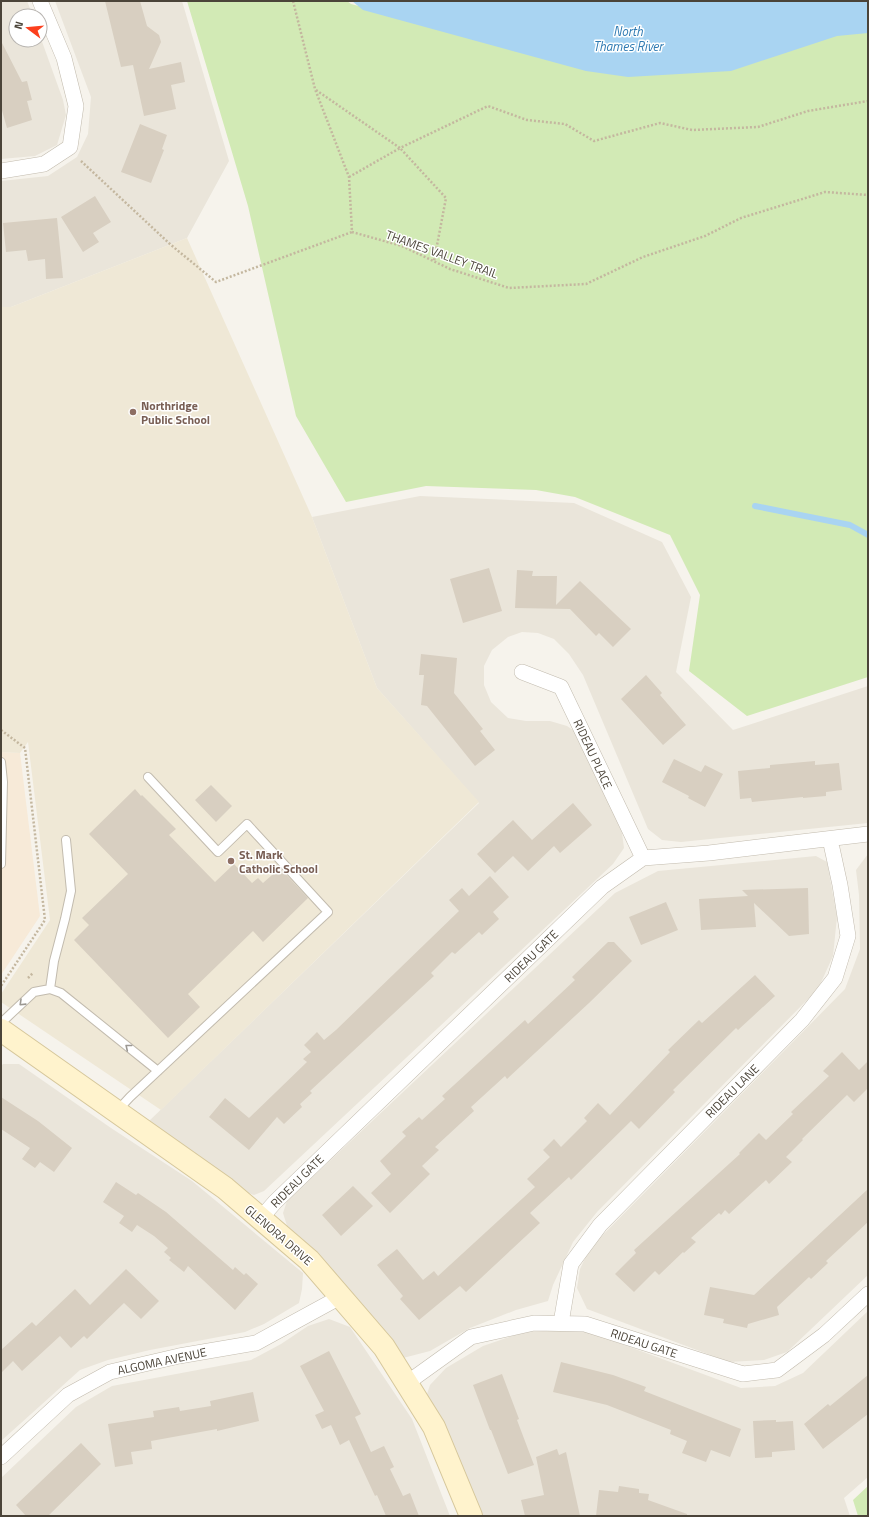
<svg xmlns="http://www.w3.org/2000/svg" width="869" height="1517" viewBox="0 0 869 1517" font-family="'Titillium Web',sans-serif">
<rect width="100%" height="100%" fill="#f6f3ec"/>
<path fill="#eae5da" d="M1,1h26l6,15h-17v24h24v-4l23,64 3,15 -9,30 -22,11 -34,3z
M55,1h127l47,160 -42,77 -176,69h-10v-126l47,-5 29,-19 11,-23 3,-37z
M420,496l154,7 88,39 29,55 -15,75 57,58 135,-44v137l-187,19 -19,-2 -14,-11 -65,-154 -14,-21 -15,-15 -16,-6 -16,-1 -14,5 -16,13 -8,16v19l7,17 17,16 18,3h24l17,5 13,9 42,98 2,15 -11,16 -349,327 -10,4 -11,-4 -95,-69 331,-319 -102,-115 -65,-171z
M868,854v421l-81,77 -23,8 -35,2 -142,-53 -10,-21 3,-19 10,-21 255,-259 15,-40 -1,-54 -3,-25z
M816,856l11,6 10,55 -4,39 -15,33 -221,223 -24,30 -20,43 -5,16 -32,9 -46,18 -40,23 -27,7 -115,-129 -5,-16 4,-12 328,-308 43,-22z
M3,1064h16l92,64 81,53 111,92 -1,16 -3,14 -35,21 -19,8 -95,18 -42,10 -28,10 -79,71v-375z
M868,1311v166l-24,21 6,18h-373l-51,-119 4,-12 16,-17 37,-22 41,-14 57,-3 160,59 34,-2 28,-13z
M329,1319l21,8 62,92 38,97h-449v-38l75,-71 36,-21 139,-26 30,-16 27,-18z"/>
<path fill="#f7ead8" d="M1,752l19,1 20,163 -39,59z"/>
<path fill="#efe8d6" d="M187,238l125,279 65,171 102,114 -318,308 -160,-108v-8l49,-74 -22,-178 -8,11 -19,-1v-445h10z"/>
<path fill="#d2eab5" d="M187,1h160l4,3 225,59 292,-37v651l-121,39 -58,-45 11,-76 -30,-60 -95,-38 -39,-7 -110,-4 -80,16 -50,-86 -48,-210z
M868,1486v30h-10l-5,-16z"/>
<path fill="#a9d4f2" d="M352,1h516v32l-31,3 -106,35 -103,6 -42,-6 -223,-61z"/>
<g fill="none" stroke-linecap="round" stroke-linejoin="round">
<path stroke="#a9d4f2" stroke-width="6" d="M755,506l95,19 18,10"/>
</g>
<path fill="#d8cfc1" d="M105,1h35l7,25 12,9 2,7 -12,27 32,-7 4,20 -14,3 5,24 -32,7 -11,-51 -12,2z
M1,41l21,41 5,-1 5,19 -5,1 5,19 -25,8 -6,-21z
M140,124l27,11 -5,14 2,1 -13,33 -30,-11z
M95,196l16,26 -18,11 6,9 -16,10 -22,-35z
M57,218l6,60 -17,1 -1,-20 -17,2 -2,-11 -20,2 -3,-29z
M489,568l13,43 -39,12 -13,-44z
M517,570l16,1 -1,5h25l-1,29 24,-24 51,48 -18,18 -14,-14 -3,3 -26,-27 -55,-1z
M421,654l36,4 -3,35 29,36 -3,2 15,19 -20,16 -48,-60 -6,-1 3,-30h-5z
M646,675l16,18 -2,2 26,30 -23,20 -42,-46z
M674,759l27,13 4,-7 18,9 -18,33 -17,-9 1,-2 -27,-14z
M815,761v4l24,-2 3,27 -16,2v4l-23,2v-1l-51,5 -1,-4 -11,1 -2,-28 32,-3v-3z
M211,785l21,21 -16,16 -21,-22z
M135,789l6,7 1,-1 34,34 -7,6 46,47 19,-18 18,19 6,-5 5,5 17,-15 28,30 -45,44 -10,-11 -65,63 12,13 -32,31 -94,-98 15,-15 -7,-7 46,-44 -39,-40z
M573,803l19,22 -32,28 -6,-7 -26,25 -15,-15 -18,17 -18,-19 36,-34 19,20z
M490,876l19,21 -16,15 6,7 -17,16 -3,-3 -24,22 -3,-2 -21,21 3,3 -124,115 2,2 -12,11 2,3 -18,17 -7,-7 -28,33 -40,-33 16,-19 24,20 58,-56 -4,-3 8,-7 -7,-7 13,-13 7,8 12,-10 123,-119 -10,-11 13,-12 7,8z
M808,888l1,46 -20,2 -35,-33 2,24 -55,3 -2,-31 49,-3 -6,-6z
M666,902l12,28 -37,15 -12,-28z
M608,942h6l18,19 -43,42 -82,76 -2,-3 -34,31 3,4 -39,36 4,3 -17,16 8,8 -40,39 -19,-20 20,-19 -11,-13 26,-25 -4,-4 17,-15 3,3 23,-21 -3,-3 83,-76 3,4 47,-44 -3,-3z
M755,975l20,21 -37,34 -2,-2 -63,62 2,2 -36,37 -8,-8 -60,59 -2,-3 -39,36 10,10 -74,69 -6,-6 -41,34 -19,-21 3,-3 -26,-31 20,-16 26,31 11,-9 4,5 97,-89 -8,-8 23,-22 -7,-7 11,-11 7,8 26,-26 -3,-3 14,-15 12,12 60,-63 -2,-2 31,-30 3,3z
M842,1052l17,18 9,-9v27l-14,14 -7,-7 -45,44 1,1 -17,17 6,5 -23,22 -3,-4 -37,34 -4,-4 -4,5 -2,-2 -28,25 5,4 -12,11 -1,-1 -24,23 -4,-4 -21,21 -19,-18 21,-21 -2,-3 106,-96 -1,-1 20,-20 7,7 27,-26 -2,-2 38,-36 -6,-5z
M1,1097l37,24 34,27 -18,24 -14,-10 -5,6 -13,-9 8,-11 -29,-19z
M116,1182l20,13 2,-2 28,19 67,58 2,-3 9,8 2,-2 12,11 -23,26 -47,-44 -4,6 -15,-12 2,-2 -7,-6 4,-4 -14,-12 -17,-11 -5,7 -13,-9 5,-7 -21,-14z
M353,1186l20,20 -32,30 -19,-21z
M868,1189v33l-42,39 2,2 -17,16 -2,-2 -32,30 2,8 -31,9 -1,4 -24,-5 1,-4 -20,-4 6,-28 44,8z
M126,1269l33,32 -18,18 -17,-16 -37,36 -3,-3 -13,12 -11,-12 -38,35 -9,-10 -12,12v-23l31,-28 4,4 39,-37 15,16z
M329,1351l32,63 -6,3 16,35 13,-6 10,21 -4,2 13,27 7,-3 9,23h-33l-9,-21 -2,1 -26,-56 -9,5 -9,-20 -9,4 -7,-14 9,-4 -24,-45z
M561,1362l52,13 33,12 -2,4 97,38 -11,28 -19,-7 -5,12 -24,-9 5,-12 -17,-7 1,-4 -64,-25 -54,-13z
M502,1374l17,45 -2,1 17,45 -26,9 -17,-44h-1l-17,-45z
M868,1375v39l-45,35 -19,-25 24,-20 2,2z
M253,1392l6,29 -42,10v-2l-66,12 1,8 -21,3 2,12 -18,3 -7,-43 46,-7 -1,-6 26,-4 1,4 31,-5 -1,-5z
M776,1420v2l17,-1 2,29 -23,2v5l-17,1 -2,-37z
M81,1443l20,21 -53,52h-22l-10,-11z
M557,1449l2,6 7,-3 14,64h-55l-4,-16 23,-5 -8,-38z
M619,1486l20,3v4l10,1 -1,6 39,14v2h-91l3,-26 19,2z"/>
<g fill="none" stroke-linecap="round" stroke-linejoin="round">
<defs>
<path id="lane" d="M1,762l2,20 -2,82
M50,989l4,-28 11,-42 6,-28 -5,-51
M1,1023l33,-31 16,-3 11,4 97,78
M117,1111l13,-14 198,-185 -81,-88 -29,28 -70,-75"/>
<path id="street" d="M1,171l43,-7 26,-17 6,-41 -12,-48 -24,-57
M522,672l39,15 82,171
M261,1218l14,-16 327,-315 41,-29 66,-5 159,-19
M561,1323l10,-59 29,-39 202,-205 33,-42 13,-42 -8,-51 -10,-46
M407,1383l64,-46 63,-14 51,1 158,50 34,-4 47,-35 44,-41
M1,1457l67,-62 42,-23 69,-16 77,-13 86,-47"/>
<path id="secondary" d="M1,1030l224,158 84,72 75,87 50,80 37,89"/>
</defs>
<use href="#lane" stroke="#c2bbae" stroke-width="10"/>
<use href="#street" stroke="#c2bbae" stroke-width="16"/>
<use href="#secondary" stroke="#d6c79b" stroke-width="24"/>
<path stroke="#c4b79f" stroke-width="2.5" stroke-dasharray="2 2" stroke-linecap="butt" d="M293,1l22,88 34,88 3,55 50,14 48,23 59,19 77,-4 57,-27 62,-21 36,-18 84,-26 43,3
M316,90l84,58 88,-42 39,14 38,4 29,17 66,-18 32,7 66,-3 50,-16 60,-10
M81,161l90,84 45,37 136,-50
M349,177l51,-29 46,50 -12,63
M1,730l24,18 20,172 -44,66
M28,978l5,-5"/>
<use href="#lane" stroke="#fff" stroke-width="8"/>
<use href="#street" stroke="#fff" stroke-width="15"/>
<use href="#secondary" stroke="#fff3cd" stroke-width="22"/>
</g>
<defs><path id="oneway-chevron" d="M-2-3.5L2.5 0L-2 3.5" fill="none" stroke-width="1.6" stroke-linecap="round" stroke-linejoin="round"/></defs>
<g stroke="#9c9892">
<use href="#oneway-chevron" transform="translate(22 1003) rotate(136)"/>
<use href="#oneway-chevron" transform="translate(128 1047) rotate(-141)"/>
</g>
<g fill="#8d6e63" stroke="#fff" stroke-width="1.5">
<circle cx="133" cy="412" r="4"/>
<circle cx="231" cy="861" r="4"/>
</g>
<g text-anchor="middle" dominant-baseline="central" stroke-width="3" stroke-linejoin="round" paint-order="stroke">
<g font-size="12" fill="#4b4439" stroke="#fff">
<text transform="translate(442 254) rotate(20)">THAMES VALLEY TRAIL</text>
<text transform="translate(593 754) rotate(65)">RIDEAU PLACE</text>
<text transform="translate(531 956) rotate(-44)">RIDEAU GATE</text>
<text transform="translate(732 1091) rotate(-45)">RIDEAU LANE</text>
<text transform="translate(297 1181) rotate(-45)">RIDEAU GATE</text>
<text transform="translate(279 1235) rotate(41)">GLENORA DRIVE</text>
<text transform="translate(644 1343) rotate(18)">RIDEAU GATE</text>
<text transform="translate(162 1361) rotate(-12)">ALGOMA AVENUE</text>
</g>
<g font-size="12" font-weight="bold" fill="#785e54" stroke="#fff" text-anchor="start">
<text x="141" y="405">Northridge<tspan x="141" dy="14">Public School</tspan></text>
<text x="239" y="854">St. Mark<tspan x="239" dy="14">Catholic School</tspan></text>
</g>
<g font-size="13" font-style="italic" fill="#2e7ab2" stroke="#fff">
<text x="628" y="31">North<tspan x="628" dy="15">Thames River</tspan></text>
</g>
</g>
<rect width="869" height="1517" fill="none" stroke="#4b4439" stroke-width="4"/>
<g transform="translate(28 28) rotate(286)"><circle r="19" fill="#ffffff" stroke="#b7b4b0"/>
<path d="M0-3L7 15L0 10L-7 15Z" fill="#fc3f1d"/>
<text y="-6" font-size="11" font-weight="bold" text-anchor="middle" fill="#4b4439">N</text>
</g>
</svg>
